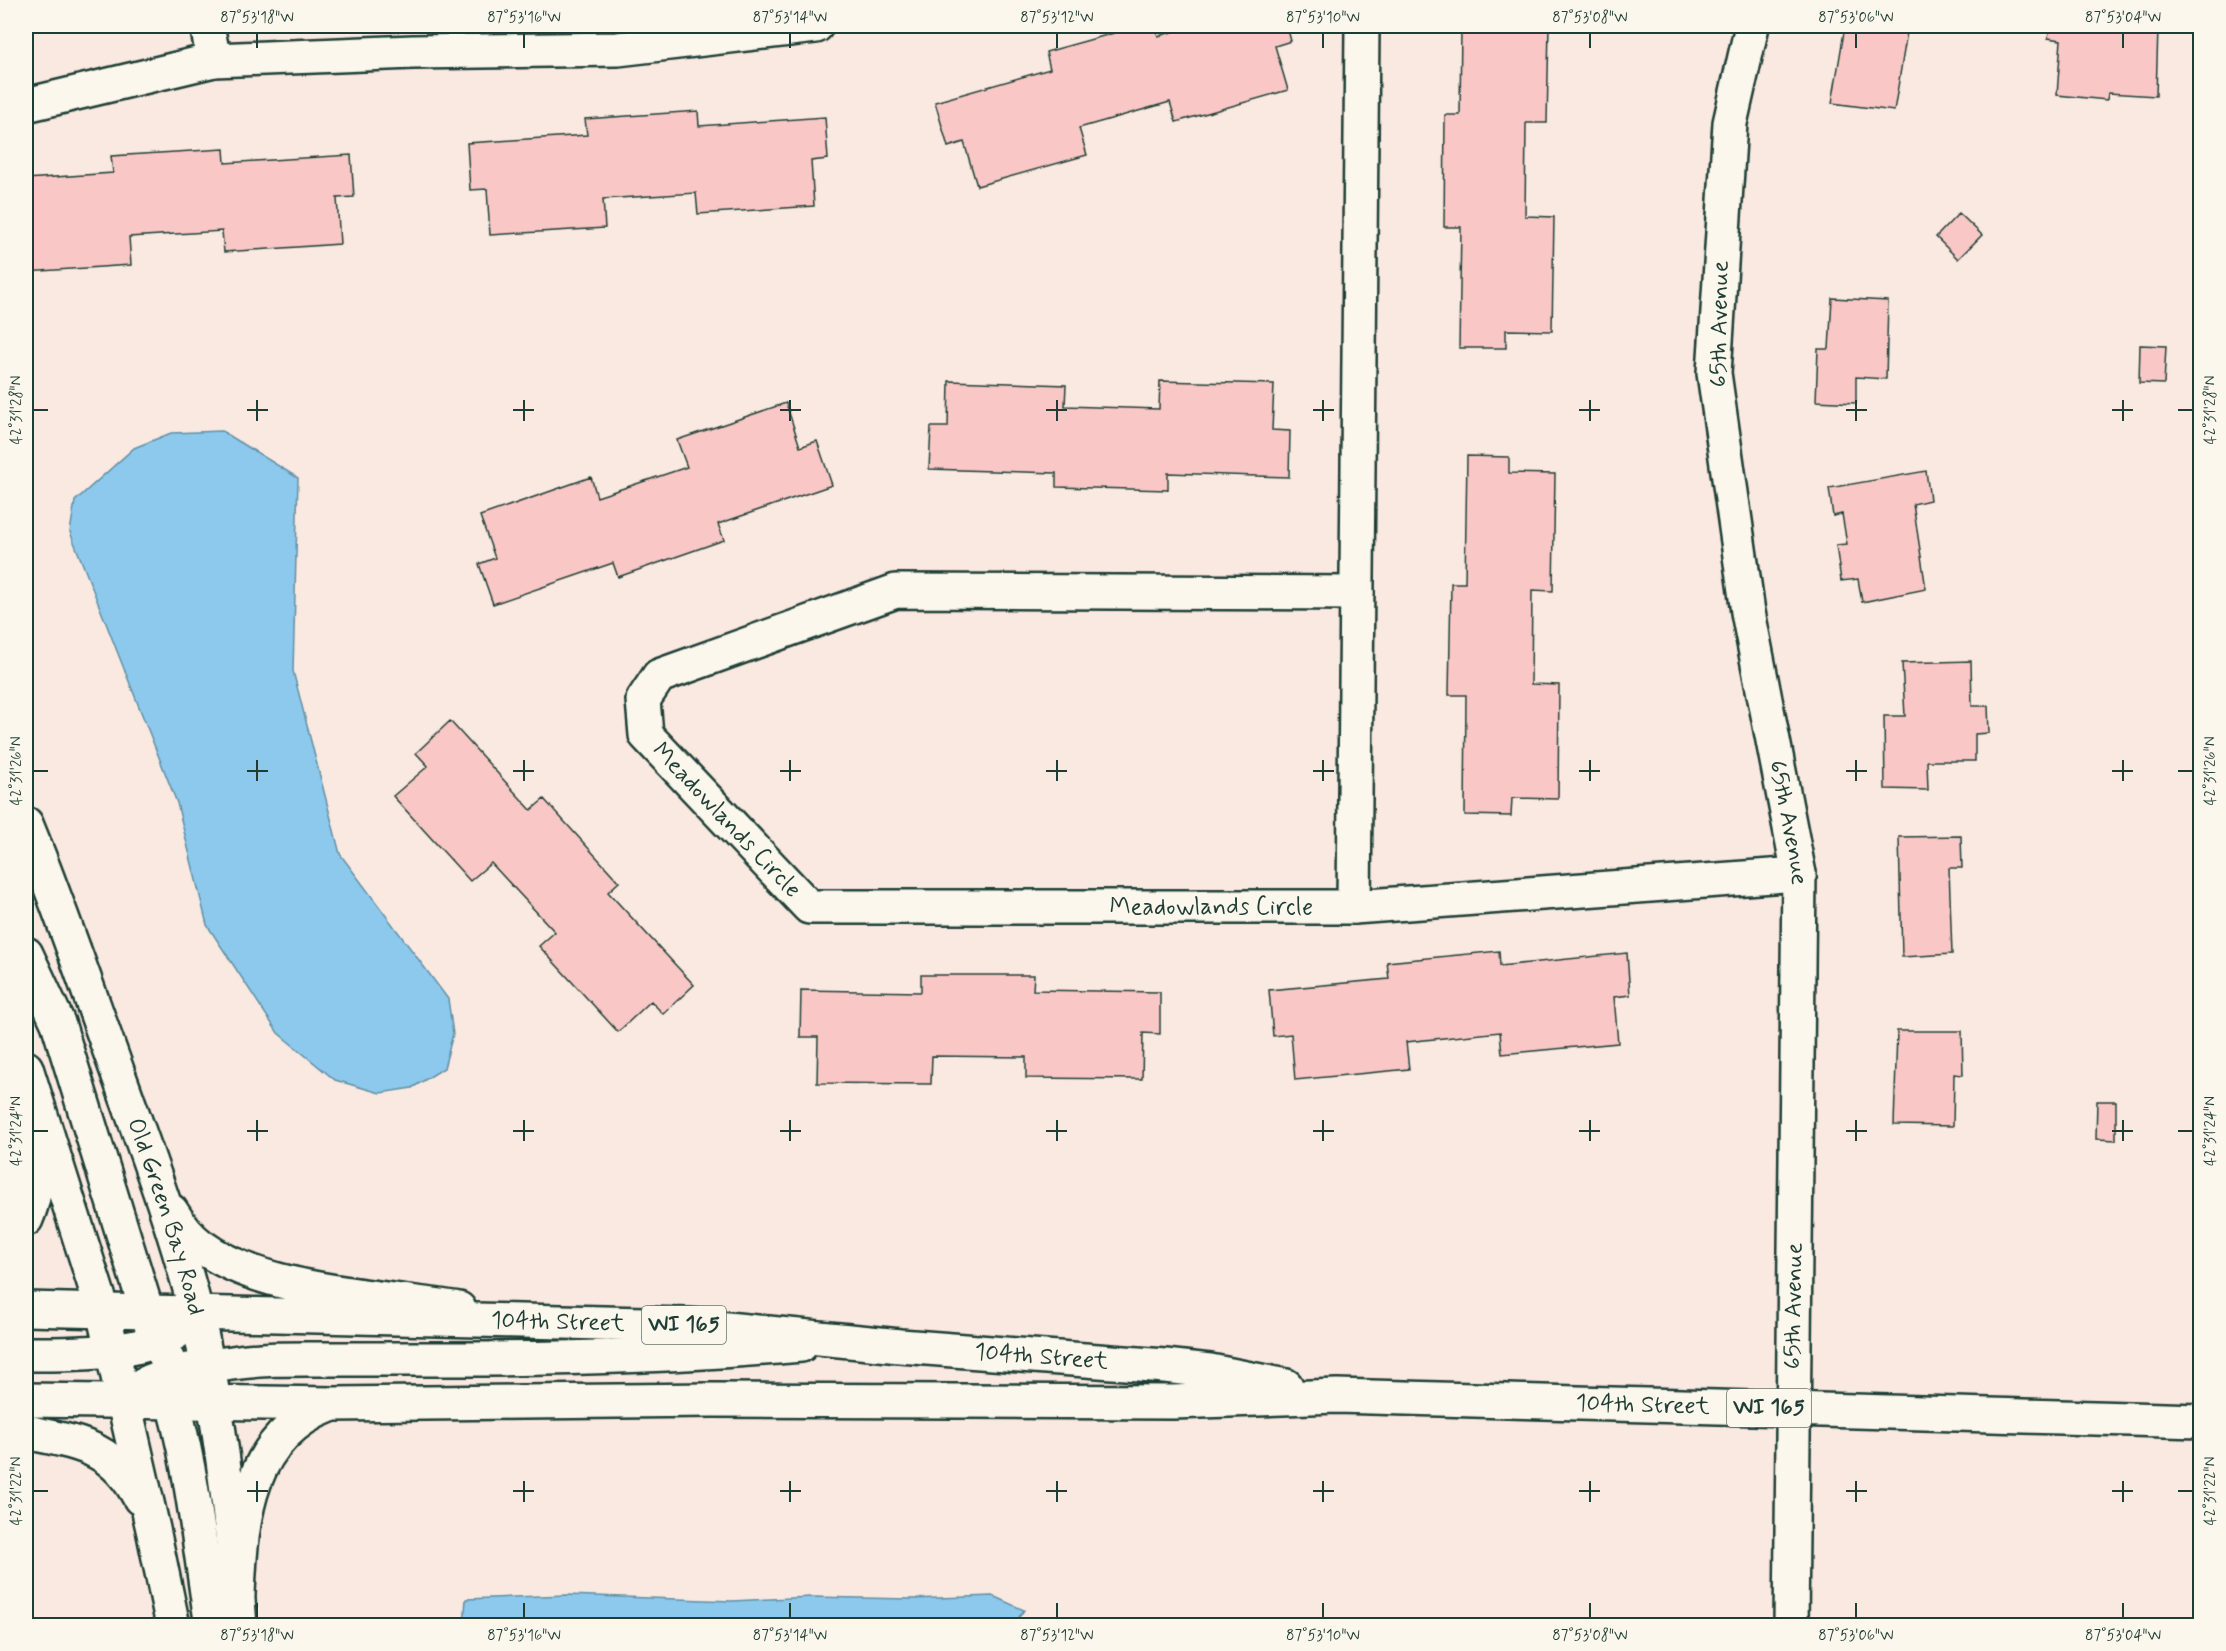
<svg xmlns="http://www.w3.org/2000/svg" width="2226" height="1651" viewBox="0 0 2226 1651" font-family="Mynerve,sans-serif">
<rect width="100%" height="100%" fill="#fae9e1"/>
<filter id="ink" filterUnits="userSpaceOnUse"><feTurbulence type="fractalNoise" baseFrequency=".0167" numOctaves="2"/><feDisplacementMap in="SourceGraphic" scale="12" xChannelSelector="R" yChannelSelector="G"/><feConvolveMatrix kernelMatrix="1 2 1 2 8 2 1 2 1" color-interpolation-filters="sRGB"/></filter>
<g filter="url(#ink)">
<path fill="#8dc8ed" stroke="#6190a3" stroke-width="1.5" d="M222,431l76,47 -5,193 47,183 108,145 5,35 -9,34 -32,20 -32,5 -45,-13 -57,-47 -71,-108 -30,-122 -107,-271 5,-31 59,-53 37,-15z
M567,1595l165,6 79,-4 100,2 82,-3 31,14 -11,16 -549,-1 2,-26z"/>
<path fill="#f9c8c6" stroke="#1f3d34" stroke-width="1.5" d="M1139,26h16l3,10 35,-10h94l4,15 -16,5 13,44 -112,32 -6,-20 -91,26 8,27 -110,31 -13,-44 -16,5 -13,-45 115,-33 -4,-17z
M1461,26h88l-2,97h-21l-1,93 29,1 -2,114 -46,-1v18h-47l2,-121h-17l1,-112h15z
M1845,26h63l-14,85 -62,-8z
M2050,26l108,2 -2,68 -48,-3 -1,7 -50,-5 4,-55 -13,-2z
M698,111l1,15 126,-9 3,42 -17,2 3,45 -116,8 -2,-21 -93,6 2,29 -115,7 -3,-46 -17,1 -3,-47 120,-8 -2,-16z
M224,149l1,14 126,-8 3,42 -17,1 3,46 -116,8 -2,-21 -93,6 2,28 -105,7v-93l87,-6 -2,-17z
M1959,213l23,22 -24,24 -22,-22z
M1832,298l56,3 -2,78 -30,-2v26l-40,-2 2,-52h11z
M2140,345l26,1 -2,38 -25,-1z
M949,381l117,4 -1,21 94,3 1,-28 114,3 -2,46 18,1 -1,46 -121,-4v17l-112,-3v-14l-127,-4 2,-42h17z
M786,403l14,44 17,-6 15,44 -114,39 6,16 -106,37 -5,-14 -120,41 -14,-40 16,-6 -15,-42 111,-39 6,20 90,-30 -10,-27z
M1467,456l42,1v16l46,1 -2,117 -21,-1 -1,94 28,1 -1,114 -46,-1 -1,18 -46,-1 1,-120h-17l2,-112h14z
M1926,471l4,29 -17,4 13,85 -64,13 -4,-23 -17,2 -5,-36 11,-1 -5,-30 -9,2 -4,-28z
M1971,661l1,45h16l1,27 -14,1v27h-48l1,29 -43,-1 -1,-73h21l-3,-53z
M450,721l81,89 13,-11 75,83 -11,10 86,93 -31,29 -12,-13 -33,31 -79,-86 16,-14 -64,-69 -21,18 -77,-85 35,-30 -12,-13z
M1961,836l1,32h-13l3,86 -50,3 -3,-120z
M1499,951l1,15 127,-13 3,42 -16,2 4,46 -116,11 -2,-22 -94,10 3,27 -114,11 -4,-46 -18,2 -4,-46 120,-11 -2,-17z
M921,975h113l-1,15 127,2v42l-17,-1 -1,46 -116,-1v-21l-94,-1 -1,28 -114,-1 1,-46h-18l1,-47 120,2z
M1897,1031h65l1,44 -9,-1 -1,52 -59,-1z
M2097,1101h19v39l-20,-1z"/>
<g fill="none" stroke-linecap="round" stroke-linejoin="round">
<defs>
<g id="minor">
<path d="M207,26l7,34"/>
<path id="s1" d="M1752,26l-22,97 -16,250 34,239 51,262 -8,752"/>
<path d="M26,105l188,-45 199,-8 205,-3 198,-23"/>
<path id="s2" d="M1357,593l-461,-2 -237,85 -16,24 3,35 163,172h545l445,-33"/>
<path id="s3" d="M26,824c34,83 63,169 94,255 30,84 63,171 82,259 20,95 31,191 38,288"/>
<path d="M1354,907l8,-881"/>
<path d="M26,1068l77,243 50,218 20,97"/>
<path d="M171,1211c8,13 17,26 30,35 63,47 181,50 258,63"/>
<path d="M26,1354c44,0 148,3 170,-42"/>
<path d="M123,1402c14,-27 81,-35 109,-39 33,-5 67,-4 100,-4 43,0 85,0 128,0 114,0 227,-4 341,-14"/>
<path d="M26,1432c52,11 87,14 114,66"/>
</g>
<g id="major">
<path d="M26,954l32,69 94,305c10,21 21,49 41,63 7,4 14,7 21,11"/>
<path d="M26,1085c7,45 19,91 0,134"/>
<path id="s4" d="M26,1309l661,16 213,21 265,20 45,5 76,15"/>
<path d="M167,1383c25,78 32,162 45,243"/>
<path id="s5" d="M26,1400l308,4 378,-4 461,2 164,-6 863,25"/>
<path d="M238,1594c3,-77 10,-158 92,-189"/>
</g>
</defs>
<use href="#minor" stroke="#1f3d34" stroke-width="38"/>
<use href="#major" stroke="#1f3d34" stroke-width="38"/>
<use href="#minor" stroke="#fbf7ec" stroke-width="33"/>
<use href="#major" stroke="#fbf7ec" stroke-width="33"/>
</g>
</g>
<path fill="none" stroke="#1f3d34" stroke-width="2" d="M257,33v15M524,33v15M790,33v15M1057,33v15M1323,33v15M1590,33v15M1856,33v15M2123,33v15M257,400v21M524,400v21M790,400v21M1057,400v21M1323,400v21M1590,400v21M1856,400v21M2123,400v21M33,410h15M247,410h21M513,410h21M780,410h21M1046,410h21M1313,410h21M1579,410h21M1846,410h21M2112,410h21M2178,410h15M257,760v21M524,760v21M790,760v21M1057,760v21M1323,760v21M1590,760v21M1856,760v21M2123,760v21M33,771h15M247,771h21M513,771h21M780,771h21M1046,771h21M1313,771h21M1579,771h21M1846,771h21M2112,771h21M2178,771h15M257,1120v21M524,1120v21M790,1120v21M1057,1120v21M1323,1120v21M1590,1120v21M1856,1120v21M2123,1120v21M33,1131h15M247,1131h21M513,1131h21M780,1131h21M1046,1131h21M1313,1131h21M1579,1131h21M1846,1131h21M2112,1131h21M2178,1131h15M257,1481v21M524,1481v21M790,1481v21M1057,1481v21M1323,1481v21M1590,1481v21M1856,1481v21M2123,1481v21M33,1491h15M247,1491h21M513,1491h21M780,1491h21M1046,1491h21M1313,1491h21M1579,1491h21M1846,1491h21M2112,1491h21M2178,1491h15M257,1603v15M524,1603v15M790,1603v15M1057,1603v15M1323,1603v15M1590,1603v15M1856,1603v15M2123,1603v15"/>
<g text-anchor="middle" dominant-baseline="central" stroke-width="6" stroke-linejoin="round" paint-order="stroke">
<g fill="#fbf7ec" stroke="#61756b" stroke-width="1.5">
<rect x="642" y="1306" width="84" height="38" rx="4.5"/>
<rect x="1727" y="1389" width="84" height="38" rx="4.5"/>
</g>
<g font-size="22" font-weight="bold" fill="#1f3d34">
<text x="684" y="1325">WI 165</text>
<text x="1769" y="1408">WI 165</text>
</g>
<g font-size="24" fill="#1f3d34" stroke="#fbf7ec">
<text transform="translate(1720 324) rotate(-89)">65th Avenue</text>
<text stroke="none"><textPath href="#s2" startOffset="894">Meadowlands Circle</textPath></text>
<text stroke="none"><textPath href="#s1" startOffset="806">65th Avenue</textPath></text>
<text stroke="none"><textPath href="#s2" startOffset="1416">Meadowlands Circle</textPath></text>
<text stroke="none"><textPath href="#s3" startOffset="417">Old Green Bay Road</textPath></text>
<text transform="translate(1794 1306) rotate(-89)">65th Avenue</text>
<text stroke="none"><textPath href="#s4" startOffset="532">104th Street</textPath></text>
<text stroke="none"><textPath href="#s4" startOffset="1017">104th Street</textPath></text>
<text stroke="none"><textPath href="#s5" startOffset="1617">104th Street</textPath></text>
</g>
</g>
<rect width="2226" height="1651" fill="none" stroke="#fbf7ec" stroke-width="66"/>
<rect x="33" y="33" width="2160" height="1585" fill="none" stroke="#1f3d34" stroke-width="2"/>
<g font-size="15" text-anchor="middle" fill="#1f3d34">
<text x="257" y="22">87°53'18"W</text>
<text x="524" y="22">87°53'16"W</text>
<text x="790" y="22">87°53'14"W</text>
<text x="1057" y="22">87°53'12"W</text>
<text x="1323" y="22">87°53'10"W</text>
<text x="1590" y="22">87°53'08"W</text>
<text x="1856" y="22">87°53'06"W</text>
<text x="2123" y="22">87°53'04"W</text>
<text transform="translate(16 410) rotate(-90)" y="5">42°31'28"N</text>
<text transform="translate(2210 410) rotate(-90)" y="5">42°31'28"N</text>
<text transform="translate(16 771) rotate(-90)" y="5">42°31'26"N</text>
<text transform="translate(2210 771) rotate(-90)" y="5">42°31'26"N</text>
<text transform="translate(16 1131) rotate(-90)" y="5">42°31'24"N</text>
<text transform="translate(2210 1131) rotate(-90)" y="5">42°31'24"N</text>
<text transform="translate(16 1491) rotate(-90)" y="5">42°31'22"N</text>
<text transform="translate(2210 1491) rotate(-90)" y="5">42°31'22"N</text>
<text x="257" y="1640">87°53'18"W</text>
<text x="524" y="1640">87°53'16"W</text>
<text x="790" y="1640">87°53'14"W</text>
<text x="1057" y="1640">87°53'12"W</text>
<text x="1323" y="1640">87°53'10"W</text>
<text x="1590" y="1640">87°53'08"W</text>
<text x="1856" y="1640">87°53'06"W</text>
<text x="2123" y="1640">87°53'04"W</text>
</g>
</svg>
